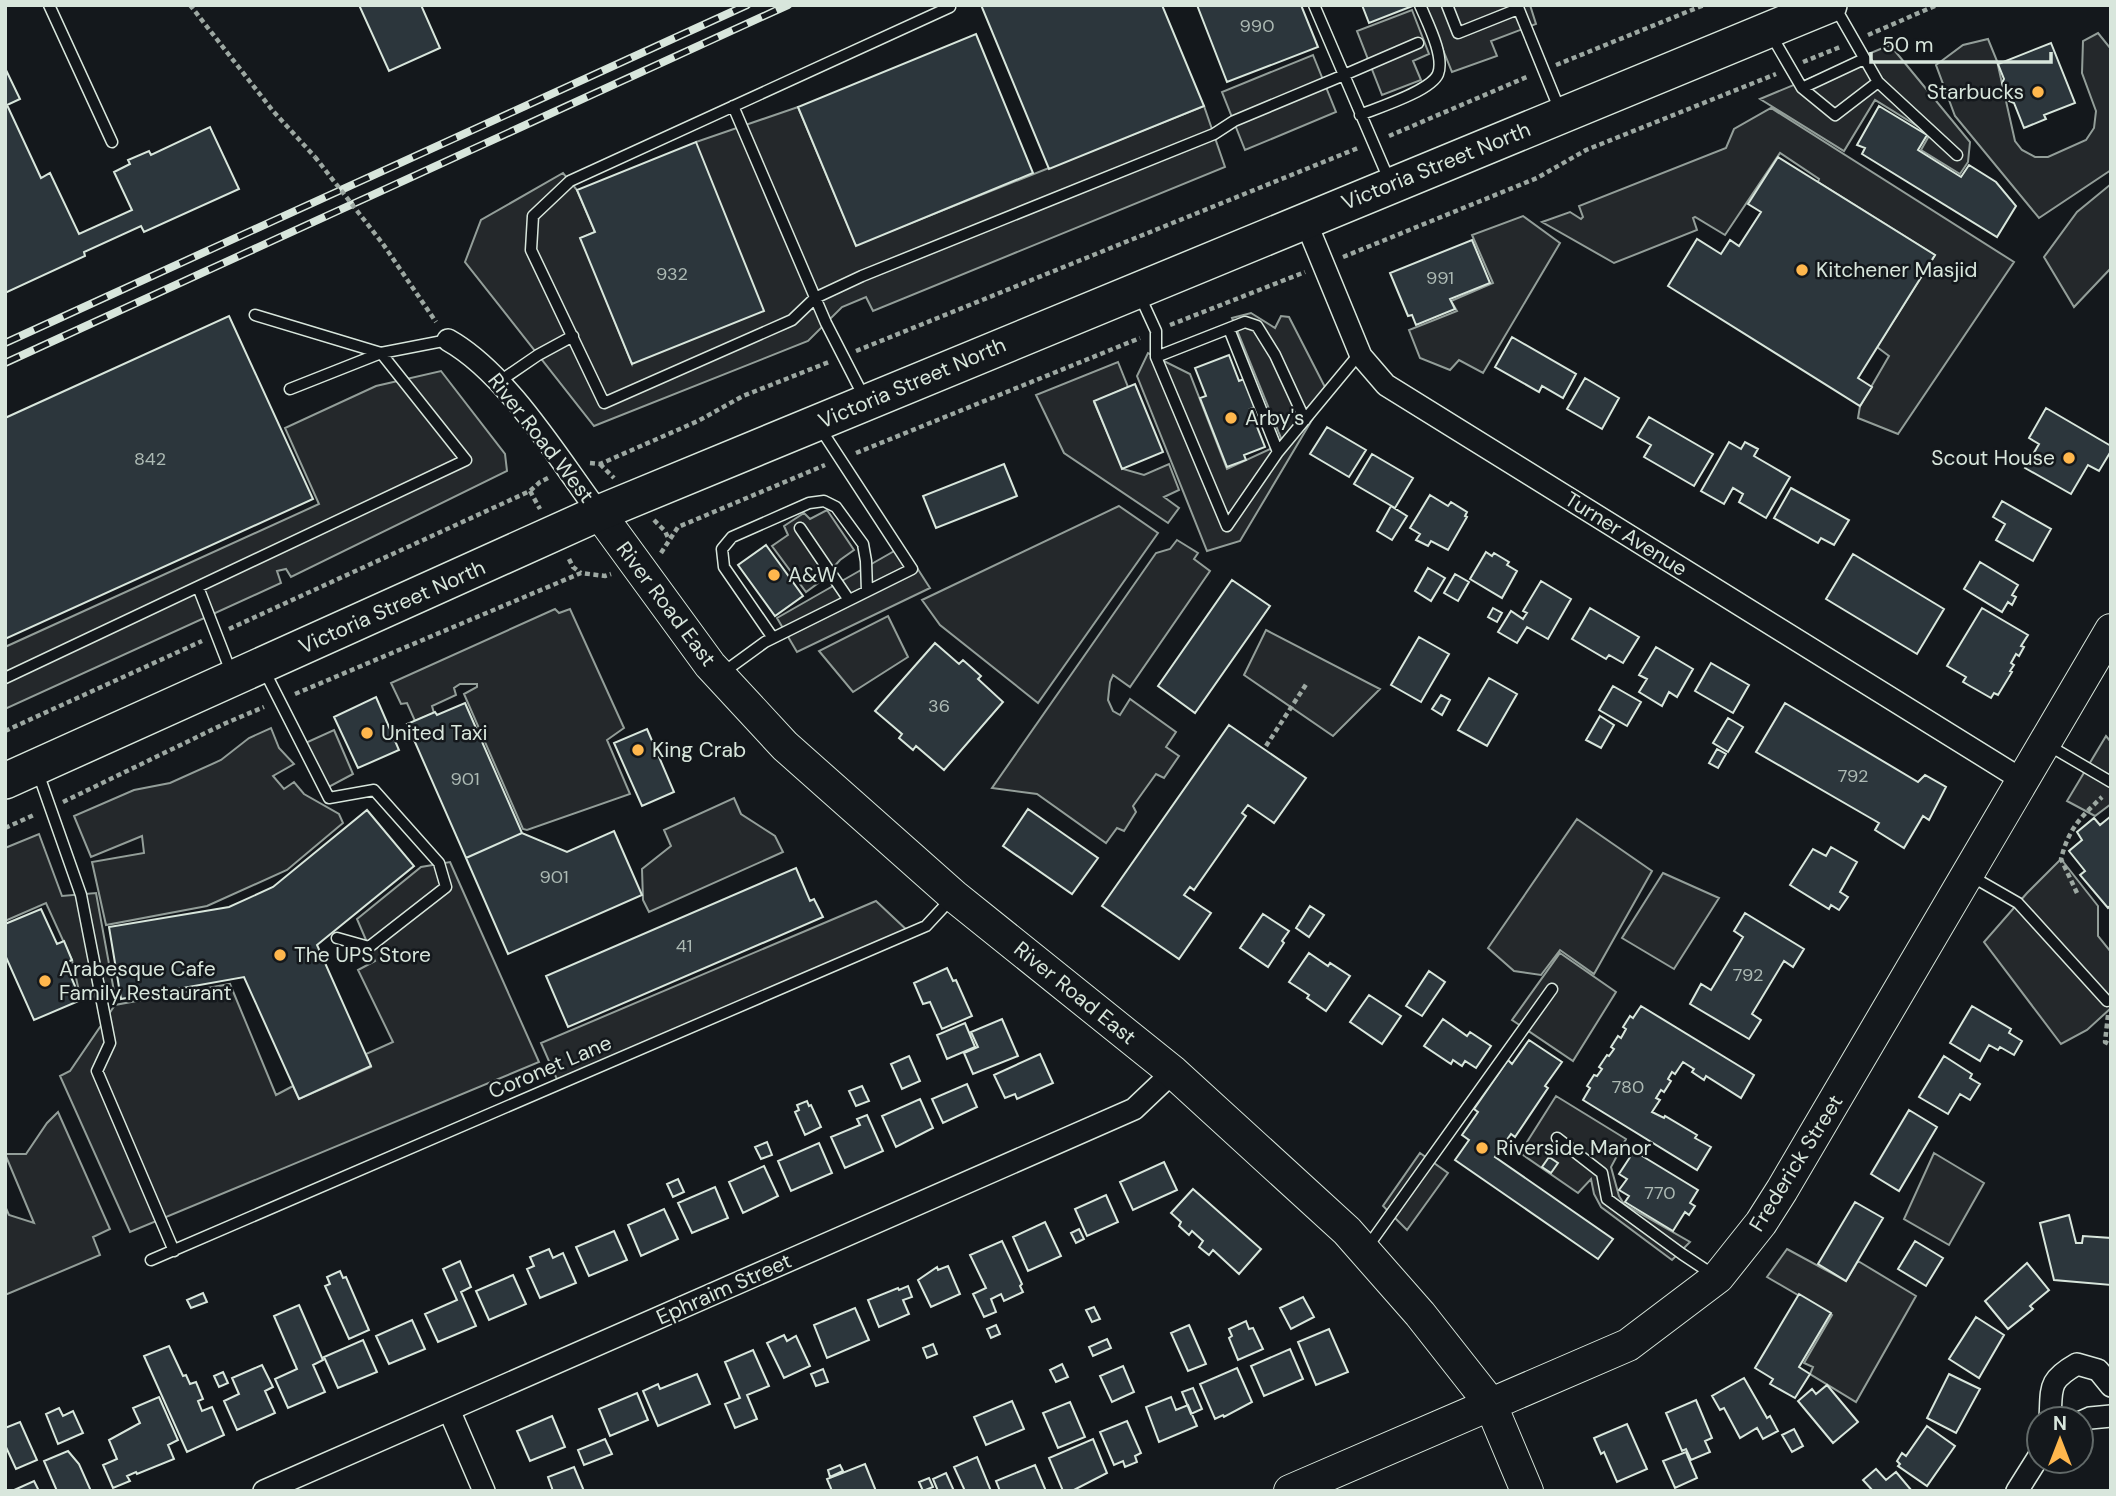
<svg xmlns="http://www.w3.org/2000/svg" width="2116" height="1496" viewBox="0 0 2116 1496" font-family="'DM Sans',sans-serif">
<rect width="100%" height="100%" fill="#14181c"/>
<path fill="#24282b" stroke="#939e99" stroke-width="2" d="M1425,5h105l6,19 -45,17 6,15 -45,16z
M1412,10l17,44 -16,7 8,19 -39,15 -25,-64z
M2098,33l13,16v121l-72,48 -84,-102 -19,-51 27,-20 25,-6 9,22 18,80 7,9 13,7h13l38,-17 8,-12 2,-17 -14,-38 1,-32z
M1890,45l80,97 -2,20 -8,12 -39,-24 9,-16 -55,-34 -31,51 -84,-52z
M1313,55l23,57 -91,38 -23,-58z
M1204,106l21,61 -352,144 -7,-14 -24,10 -34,34 -214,85 -129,-164 16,-42 82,-47 14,17 18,42 -14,6 51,126 64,-222 102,-35 58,138z
M1771,108l243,154 -116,172 -40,-16 2,-12 29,-50 -12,-9 58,-92 -117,-73 1,-3 -39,-26 -55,82 -30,-18 -2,1 4,12 -83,33 -72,-41 28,-10 11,7 2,-2 -4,-11 147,-58 8,-19z
M2111,184v84l-37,39 -30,-50 33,-45z
M1523,216l37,27 -77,130 -24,-13 -9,10 -30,-12 -11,-28 48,-19 -6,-10 42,-18 -21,-48z
M1251,313l24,15 6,-12 8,1 39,76 -88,148 -33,10 -70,-175 11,-23 42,21 37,95 56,-26 -51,-125z
M1118,362l10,25 -34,15 29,67 21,6 25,-11 10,26 -15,7 15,11 -11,15 -104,-70 -28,-58z
M441,371l64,83 2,17 -216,106 -5,-8 -9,2 4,12 -276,126v-62l314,-143 -34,-76 91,-42z
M1119,506l39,27 -120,170 -98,-78 -18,-25z
M827,510l27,40 -14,10 -19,21 -15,11 -34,-46 16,-11 -4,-9 20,-13 6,6z
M1177,540l21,13 -4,6 16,12 -80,116 -17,-12 -3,7 -2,18 5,11 7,4 10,-16 46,33 -10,15 13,9 -15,22 -8,-4 -23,32 3,6 -12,19 -7,-3 -11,15 -69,-49 -45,-6 164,-235 14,-4z
M903,546l27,42 -133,64 -20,-34z
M555,609l4,4 11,-4 54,119 -17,12 23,54 -103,36 -4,-1 -59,-135 13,-7v-3h-17l-6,4 2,7 -24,11 2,7 -19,8 -8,-18 -6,1 -10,-21z
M888,616l20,41 -55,35 -34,-41z
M1266,630l114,59 -47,47 -89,-61z
M271,728l8,20 15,16 -21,12 11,13 10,-7 10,12 35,20 4,9 -56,47 -80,36 -101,19 -14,-63 52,-9 -2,-17 -51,21 -17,-41 60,-26 36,-7 51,-23 28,-22z
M334,730l19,44 -28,15 -24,-44z
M2106,736l5,6v62l-16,12 -28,-15z
M734,798l7,16 34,22 8,16 -134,60 -6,-12 -1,-31 29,-23 -7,-16z
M1577,819l75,52 -58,103 -34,-24 -19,25 -27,-4 -26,-23z
M39,834l23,62 34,-3 18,98 -33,9 -9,-40 -26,-57 -41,18v-73z
M2061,859l37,47v30l13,16v56l-24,22 -26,14 -77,-102 43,-49z
M450,862l89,200 -409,170 -70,-156 10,-5 45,-66 115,-21 46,111 17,-9 6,13 72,-32 -5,-13 27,-12 -35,-72 17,-9 -18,-42 64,-52z
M1663,873l56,25 -45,71 -52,-31z
M876,901l34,32 -351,151 -18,-41z
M1560,953l56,39 -43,69 -61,-41z
M1556,1096l70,43 -15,28 8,29 5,8 66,38 -18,18 -71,-53 -7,-13 -3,-15 -13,14 -58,-40z
M58,1112l52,117 -17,8 7,18 -95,40v-89l4,9 25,8 -29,-69h21l21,-31z
M1420,1153l28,20 -41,57 -24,-24z
M1934,1153l50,30 -35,62 -45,-26z
M1787,1249l59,32 12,-20 58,35 -60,106 -46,-28 3,-7 -9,-4 28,-48 -65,-38z"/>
<path fill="#2c363c" stroke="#d8e6dc" stroke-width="2" d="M359,5h62l19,43 -51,23z
M981,5h181l42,101 -155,63z
M1197,5h104l17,42 -91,35z
M1362,5h53l-46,18z
M976,34l57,139 -177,73 -58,-139z
M2051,43l24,60 -31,12 2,4 -22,9 -10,-25 -5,-2 -7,-18 2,-4 -6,-15z
M5,68l15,31 -13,6 34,73 9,-5 29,61 53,-24 -18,-38 16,-8 -2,-4 21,-9 2,4 59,-28 29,62 -95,43 -3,-6 -57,26 1,4 -80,37z
M1879,106l48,29 -9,15 43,27 8,-12 27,17 20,24 -19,31 -135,-83 3,-6 -8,-3z
M696,142l68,169 -132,53 -52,-126 15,-6 -18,-42z
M1778,157l157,98 -77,123 14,9 -12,19 -192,-120 29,-47 24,15 9,-14 9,6 22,-34 -13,-8z
M1472,240l18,43 -40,16 5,10 -39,16 -4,-10 -4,1 -18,-43z
M229,316l84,183 -308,140v-221z
M1512,337l64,37 -13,24 -21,-12 -3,6 -44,-25z
M1229,355l10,26 5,-2 11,28 -5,2 15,38 -21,8 2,5 -19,7 -27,-69 6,-2 -11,-28z
M1585,378l34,20 -17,31 -35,-20z
M1135,384l28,68 -41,17 -28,-68z
M2046,408l65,38v5l-12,20 -11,-6 -17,29 -46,-26 14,-24 -10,-6z
M1649,417l64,37 -19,32 -50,-29 7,-12 -14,-8z
M1327,427l39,23 -17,27 -39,-23z
M1729,442l12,7 4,-7 13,7 -4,7 36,21 -24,41 -27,-16 4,-8 -10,-6 -9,16 -23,-13z
M1372,454l41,24 -18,30 -41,-24z
M1004,464l13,32 -81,32 -13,-32z
M1791,488l58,32 -15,25 -13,-7 -3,5 -44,-25z
M1430,495l18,11 3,-4 16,10 -2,4 2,1 -19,33 -17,-9 -3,5 -12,-6 4,-6 -10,-6z
M2002,501l49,28 -18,32 -37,-21 9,-16 -12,-7z
M1391,506l16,10 -15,24 -15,-9z
M766,545l37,51 -28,20 -37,-51z
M1486,552l6,4 2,-3 15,9 -2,3 10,6 -15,27 -32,-19z
M1853,554l91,55 -27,45 -91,-55z
M1980,562l38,23 -6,10 4,2 -4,8 -4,-3 -6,10 -38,-23z
M1428,568l17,10 -14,23 -16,-10z
M1455,574l14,8 -11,19 -14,-8z
M1232,580l38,26 -75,107 -37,-27z
M1541,581l30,18 -23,40 -21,-12 -10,16 -19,-11 13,-21 12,8 4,-6 -4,-2z
M1493,608l9,5 -5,9 -9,-5z
M1590,608l49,29 -16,26 -14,-8 -3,4 -34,-20z
M1982,608l46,27 -7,11 3,1 -5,9 -3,-2 -5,9 3,2 -4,6 2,1 -14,23 -4,-2 -3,5 -28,-16 3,-5 -19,-11z
M1419,637l30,17 -28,48 -30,-17z
M935,643l24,21 4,-4 18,16 -3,3 25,23 -59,68 -28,-24 -3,4 -14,-12 3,-4 -27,-23z
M1656,647l37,22 -16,28 -8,-5 -7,14 -23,-14 8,-13 -8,-4z
M1711,663l38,22 -16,28 -38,-22z
M1489,678l28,16 -30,52 -29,-16z
M1613,686l28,16 -14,24 -28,-16z
M1441,695l9,5 -8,15 -10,-6z
M376,697l23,53 -41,18 -24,-51z
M465,703l57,130 -56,25 -59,-134 28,-12 2,3z
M1785,703l133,79 7,-7 21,12 -17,33 -6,-4 -19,32 -29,-18 4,-7 -123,-71z
M1600,716l14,9 -13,23 -15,-8z
M1728,718l15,9 -15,25 -15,-9z
M1229,725l77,53 -32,45 -26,-18 -6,8 4,3 -52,74 -4,-3 -6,8 27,18 -32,46 -77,-53z
M647,729l27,63 -32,14 -28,-63z
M1717,749l9,5 -8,14 -9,-5z
M1028,809l70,49 -26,36 -69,-48z
M367,810l47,56 -97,79 54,121 -72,33 -55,-122 -123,22 -12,-72 120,-20 44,-20z
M2111,816v89l-3,3 -28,-33 5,-4 -16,-20 13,-11 -5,-8 17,-14 6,7z
M614,831l28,64 -134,59 -42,-96 56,-25 45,19z
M1831,847l26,15 -17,30 8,5 -9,13 -8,-5 -2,4 -39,-24 23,-36 13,7z
M796,868l14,33 4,-2 9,18 -255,110 -22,-51z
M1310,906l14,9 -15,22 -13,-9z
M41,909l16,35 7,-3 8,19 -7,3 16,37 -47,20 -29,-65v-31z
M1745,913l59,36 -11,18 -9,-6 -32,53 9,6 -12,19 -59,-35 11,-20 10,6 32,-53 -9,-6z
M1263,914l26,17 -7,10 2,2 -16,24 -28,-19z
M1309,953l19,13 2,-3 20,13 -24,35 -19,-13 2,-3 -20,-13z
M947,968l6,13 3,-1 16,36 -30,13 -12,-27 -7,2 -9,-21z
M1429,971l16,11 -23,34 -16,-10z
M1369,995l32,21 -19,28 -32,-22z
M1641,1006l113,69 -13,23 -35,-22 -2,4 -12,-8 2,-3 -11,-7 -8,12 -3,-2 -4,7 3,2 -7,11 -3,-2 -5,8 4,2 -8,12 12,6 1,-2 32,19 -2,3 16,9 -14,23 -114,-70 7,-12 -3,-2 7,-11 3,1 5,-7 -3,-2 8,-12 2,1 5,-7 -3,-2 7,-11 3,2 5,-9 -3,-2 7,-11 3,2z
M1972,1006l39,23 -2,4 13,8 -8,14 -14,-8 -2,3 -9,-5 -9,16 -30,-18z
M1002,1019l16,37 -45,18 -9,-21 14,-6 -7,-15z
M1443,1019l24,17 3,-4 21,14 -15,22 -11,-7 -3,5 -9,-6 -2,4 -27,-18z
M965,1023l10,24 -28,12 -10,-24z
M1529,1040l33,22 -17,24 3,2 -33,49 -4,-3 -16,23 118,82 -15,20 -143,-99 14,-20 -7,-5 16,-23 -4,-3 34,-49 4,4z
M1040,1054l13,29 -36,16 -2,-5 -10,4 -11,-23z
M909,1056l11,25 -18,8 -11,-25z
M1944,1056l28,18 -2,4 10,6 -10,16 -10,-6 -12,20 -29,-17z
M967,1084l10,23 -34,16 -11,-24z
M862,1086l7,15 -13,5 -7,-15z
M920,1099l13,29 -37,19 -14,-31z
M807,1101l2,5 2,-1 10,22 -16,8 -10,-23 4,-2 -2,-5z
M1909,1110l28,17 -38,64 -28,-17z
M867,1115l16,36 -38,17 -14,-31 29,-12 -3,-6z
M767,1142l5,13 -11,4 -6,-12z
M819,1143l13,30 -41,18 -13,-30z
M1634,1151l64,39 -8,13 5,3 -6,9 -4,-3 -12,19 -48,-29 4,-6 -10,-6 8,-11 -8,-5z
M1549,1157l9,6 -7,10 -9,-6z
M1164,1162l13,28 -44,20 -13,-28z
M764,1166l14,30 -35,17 -14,-31z
M678,1179l6,13 -11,5 -6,-13z
M715,1187l13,31 -36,15 -14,-30z
M1193,1189l68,60 -22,25 -26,-24 -4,5 -10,-8 4,-6 -11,-10 -3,4 -10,-9 2,-4 -10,-9z
M1106,1195l12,27 -31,14 -12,-27z
M1855,1202l28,16 -37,63 -28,-17z
M664,1209l14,30 -37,17 -13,-31z
M2069,1215l7,28h6l1,-7 28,2v47l-57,-5 -14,-57z
M1045,1222l16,34 -33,15 -15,-34z
M1079,1229l5,10 -8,4 -5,-10z
M614,1231l13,29 -38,16 -13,-29z
M1002,1241l20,43 -2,2 3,6 -19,9 -3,-7 -10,5 5,13 -12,5 -11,-23 13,-6 -16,-33z
M1915,1241l28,17 -17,28 -28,-17z
M549,1249l4,9 10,-5 13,30 -36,15 -13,-29 7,-3 -4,-9z
M460,1261l11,26 -10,5 15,34 -38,16 -13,-28 32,-14 -14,-31z
M2027,1263l22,27 -19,16 3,3 -25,20 -23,-28z
M948,1266l12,28 -29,13 -13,-27 19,-13 1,3z
M340,1271l3,7 3,-1 23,53 -20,9 -24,-53 5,-2 -3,-7z
M513,1275l13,29 -37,16 -13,-29z
M908,1286l4,11 -9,3 6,14 -30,13 -11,-27 30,-12 1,2z
M203,1293l4,9 -16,6 -4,-8z
M1799,1294l32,19 -32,54 11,7 -15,24 -25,-14 3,-5 -18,-11z
M1303,1297l11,20 -23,12 -11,-21z
M299,1305l24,55 -10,5 12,27 -37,16 -13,-29 22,-10 -23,-53z
M1094,1307l6,12 -8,3 -6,-12z
M855,1308l14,32 -42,18 -13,-33z
M1976,1317l28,18 -25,43 -30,-19z
M412,1320l13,29 -36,15 -13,-28z
M1246,1321l3,8 4,-1 10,21 -25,11 -9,-22 3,-2 -3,-7z
M996,1325l4,9 -9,4 -4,-9z
M1189,1325l17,39 -18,7 -17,-38z
M1329,1329l19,43 -32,13 -18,-43z
M784,1335l3,6 9,-5 14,30 -26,12 -17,-35z
M1107,1339l4,9 -18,8 -4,-9z
M363,1340l14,32 -39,16 -14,-31z
M933,1344l4,10 -10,4 -4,-10z
M169,1346l14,30 3,-1 4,9 6,-2 7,17 -5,2 4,10 10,-4 12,28 -37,17 -43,-96z
M1290,1349l13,30 -39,17 -13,-30z
M753,1350l16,36 -22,9 10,24 -22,9 -10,-24 15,-6 -15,-36z
M1062,1364l6,13 -12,5 -6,-12z
M262,1365l11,22 -8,4 10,22 -38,17 -13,-29 15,-7 -7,-16z
M1123,1366l11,26 -22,10 -12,-26z
M1237,1368l15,34 -28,15 -1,-2 -8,4 -15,-35z
M823,1369l5,13 -12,4 -5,-12z
M223,1372l5,11 -9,4 -5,-11z
M697,1374l13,30 -52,22 -15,-35 15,-7 2,5z
M1949,1374l31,15 -24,44 -29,-15z
M1744,1378l23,40 3,-2 8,15 -15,8 -6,-11 -17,10 -16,-30 -4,2 -8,-14z
M1827,1385l31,37 -25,21 -35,-42 14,-12 4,5z
M1193,1388l9,21 -11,5 -9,-22z
M637,1393l11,27 -38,16 -11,-27z
M159,1397l19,43 -10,5 6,14 -37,15 -1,-2 -9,4 3,5 -17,7 -10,-23 14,-6 -8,-19 31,-17 -7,-15z
M1171,1397l5,13 12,-5 9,21 -38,16 -13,-35z
M1696,1400l16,38 -7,3 5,11 -19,8 -5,-11 -4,2 -16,-38z
M1012,1401l12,28 -38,16 -12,-28z
M1070,1402l15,35 -27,11 -15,-35z
M59,1408l4,8 10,-5 10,22 -25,11 -12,-30z
M552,1416l13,31 -35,14 -13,-30z
M1127,1421l14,32 -6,3 2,6 -12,5 -2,-6 -9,4 -14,-33z
M20,1422l17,38 -21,9 -11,-24v-17z
M1627,1424l20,45 -30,13 -13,-30 -3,2 -7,-16z
M1927,1426l28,20 -28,40 -29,-20 2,-2 -3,-3 5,-8 4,3z
M1794,1429l9,17 -11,6 -10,-17z
M605,1439l7,15 -28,11 -6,-15z
M1093,1439l14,34 -35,18h-9l-14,-33z
M68,1451l11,13 12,27h-34l-13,-30z
M1686,1452l11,26 -22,10 -12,-27z
M977,1457l14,34h-26l-11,-24z
M865,1464l11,27h-44l-5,-12z
M840,1465l3,6 -13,6 -2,-7z
M1035,1465l11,26h-46l-4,-10z
M574,1467l10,24h-31l-5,-14z
M1876,1469l10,11 10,-8 16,19h-39l-10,-11z
M946,1473l8,18h-16l-5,-12z
M929,1478l4,9 -10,4 -4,-9z
M34,1481l5,10h-27z"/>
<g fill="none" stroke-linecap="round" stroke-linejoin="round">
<defs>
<path id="lane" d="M49,5l63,137
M1314,5l30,70 74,-32
M1447,5l11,28 60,-24
M1517,5l44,108
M950,7l-380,174 -37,35 -2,34 73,153 188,-83 23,-22 47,-22 352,-142 20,-13 110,-46 46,107
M1770,33l32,55 33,27 43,-33 -43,-75
M1878,82l79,73
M1802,88l62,-29
M733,106l93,217 39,76
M1360,115c17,-7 71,-24 78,-41 7,-18 -11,-52 -18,-69
M1139,294l17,37v26l71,169 51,-74 82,-99
M1229,329l49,123
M1156,357l89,-35 12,4 18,29 30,65
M500,381l38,-26 35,-19
M290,389l91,-36 67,-13
M800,528l49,72
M198,587l33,85
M773,638l-49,-71 -2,-18 10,-12 77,-34 15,-2 12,6 27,37 3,17 1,30
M263,668l66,130 45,-8 65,73 7,24 -77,60 -32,-9
M721,674l44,-32 147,-73 -92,-141
M5,678l461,-218 -85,-107 -126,-38
M2048,745l63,37
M37,770l44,125 29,148 -13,28 77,180
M1971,876l47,27 89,98
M1557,1138l45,35 5,26 75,55 33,22
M1366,1249l186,-260
M151,1260l775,-334 26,-28"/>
<path id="street" d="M1305,220l56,136 25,29 638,396
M448,340c59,33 110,118 151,173
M449,1410l35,81
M2050,1419c2,-31 -3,-38 27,-55l21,6 13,16
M2081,1422l9,-4 21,-2
M264,1491l870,-382 39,-37
M2017,1491l22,-35"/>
<path id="secondary" d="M599,513l111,152 75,81 169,150 219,176 174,159 73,83 70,89 37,88
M1290,1491l338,-146 90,-68 43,-54 21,-33 329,-560"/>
<path id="primary" d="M5,781l594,-268 1230,-508"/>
</defs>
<use href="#lane" stroke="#d8e6dc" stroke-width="13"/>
<use href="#street" stroke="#d8e6dc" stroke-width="24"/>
<use href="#secondary" stroke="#d8e6dc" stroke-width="34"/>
<use href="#primary" stroke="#d8e6dc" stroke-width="38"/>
<path stroke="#9da8a2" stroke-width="4.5" stroke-dasharray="5 3.5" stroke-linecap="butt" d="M190,5l83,106 42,46
M1868,35l69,-30
M1803,62l37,-15
M1556,65l148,-60
M1389,136l140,-60
M383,244l53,78
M1343,257l194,-79 49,-28 190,-76
M1170,325l135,-53
M856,351l502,-203
M856,453l284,-115
M590,463l10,1 98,-43 45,-25 86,-34
M600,464l14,14
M530,491l10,18
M654,520l11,11 4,9
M661,553l17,-26 147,-62
M569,559l4,8 8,6
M229,629l301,-138 10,-9 10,-5
M295,694l286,-121 24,3 6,-2
M5,731l197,-90
M1266,746l41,-63
M63,802l163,-79 38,-16
M5,828l31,-14
M2077,893l-16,-34c8,-31 19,-41 41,-62
M2108,1015l-3,27 6,3"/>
<use href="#lane" stroke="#14181c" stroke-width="10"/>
<use href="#street" stroke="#14181c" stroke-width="21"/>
<use href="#secondary" stroke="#14181c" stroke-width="32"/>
<use href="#primary" stroke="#14181c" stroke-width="35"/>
<defs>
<path id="rail" d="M5,343l742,-338
M5,363l783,-358"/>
</defs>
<use href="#rail" stroke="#d8e6dc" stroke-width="8"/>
<use href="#rail" stroke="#14181c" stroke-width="5" stroke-dasharray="16" stroke-linecap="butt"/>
<path stroke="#9da8a2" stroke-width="4.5" stroke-dasharray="5 3.5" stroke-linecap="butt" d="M315,157l68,87"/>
</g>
<g fill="#ffb74d" stroke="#14181c" stroke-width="2.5">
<circle cx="2038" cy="92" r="7"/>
<circle cx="1802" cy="270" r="7"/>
<circle cx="1231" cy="418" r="7"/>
<circle cx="2069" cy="458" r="7"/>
<circle cx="774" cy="575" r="7"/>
<circle cx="367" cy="733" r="7"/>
<circle cx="638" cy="750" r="7"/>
<circle cx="280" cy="955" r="7"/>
<circle cx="45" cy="981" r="7"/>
<circle cx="1482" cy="1148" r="7"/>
</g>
<g text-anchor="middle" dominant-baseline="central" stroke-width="5" stroke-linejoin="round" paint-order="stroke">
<g font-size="18" fill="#adbab4">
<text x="1257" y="26">990</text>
<text x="672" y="274">932</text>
<text x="1440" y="278">991</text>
<text x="150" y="459">842</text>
<text x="939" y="706">36</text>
<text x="1853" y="776">792</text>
<text x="465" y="779">901</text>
<text x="554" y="877">901</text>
<text x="684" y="946">41</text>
<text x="1748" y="975">792</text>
<text x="1628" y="1087">780</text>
<text x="1660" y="1193">770</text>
</g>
<g font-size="21" fill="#d8e6dc" stroke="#14181c" text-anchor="start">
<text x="2024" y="92" text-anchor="end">Starbucks</text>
<text x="1816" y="270">Kitchener Masjid</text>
<text x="1245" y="418">Arby's</text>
<text x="2055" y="458" text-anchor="end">Scout House</text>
<text x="788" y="575">A&amp;W</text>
<text x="381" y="733">United Taxi</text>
<text x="652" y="750">King Crab</text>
<text x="294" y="955">The UPS Store</text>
<text x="59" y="969">Arabesque Cafe<tspan x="59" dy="24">Family Restaurant</tspan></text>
<text x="1496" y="1148">Riverside Manor</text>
</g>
<g font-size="21" fill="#d8e6dc" stroke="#14181c">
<text transform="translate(1436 166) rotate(-22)">Victoria Street North</text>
<text transform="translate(912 383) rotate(-23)">Victoria Street North</text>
<text transform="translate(541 438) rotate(52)">River Road West</text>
<text transform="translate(1626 534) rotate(32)">Turner Avenue</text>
<text transform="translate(666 604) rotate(53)">River Road East</text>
<text transform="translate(392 607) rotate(-24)">Victoria Street North</text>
<text transform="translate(1075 993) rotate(39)">River Road East</text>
<text transform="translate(550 1067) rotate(-23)">Coronet Lane</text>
<text transform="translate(1796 1163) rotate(-58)">Frederick Street</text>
<text transform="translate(724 1289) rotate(-24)">Ephraim Street</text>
</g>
</g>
<rect width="2116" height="1496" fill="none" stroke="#d8e6dc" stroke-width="14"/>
<g transform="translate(2060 1440)"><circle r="33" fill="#14181c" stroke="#626a69" stroke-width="2"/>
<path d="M0-5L12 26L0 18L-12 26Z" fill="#ffb74d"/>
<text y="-10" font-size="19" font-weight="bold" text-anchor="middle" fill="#d8e6dc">N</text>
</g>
<path d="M1871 52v10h180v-10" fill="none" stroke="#d8e6dc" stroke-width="3.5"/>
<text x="1882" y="52" font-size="21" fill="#d8e6dc" stroke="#14181c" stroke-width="5" paint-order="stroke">50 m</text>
</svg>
